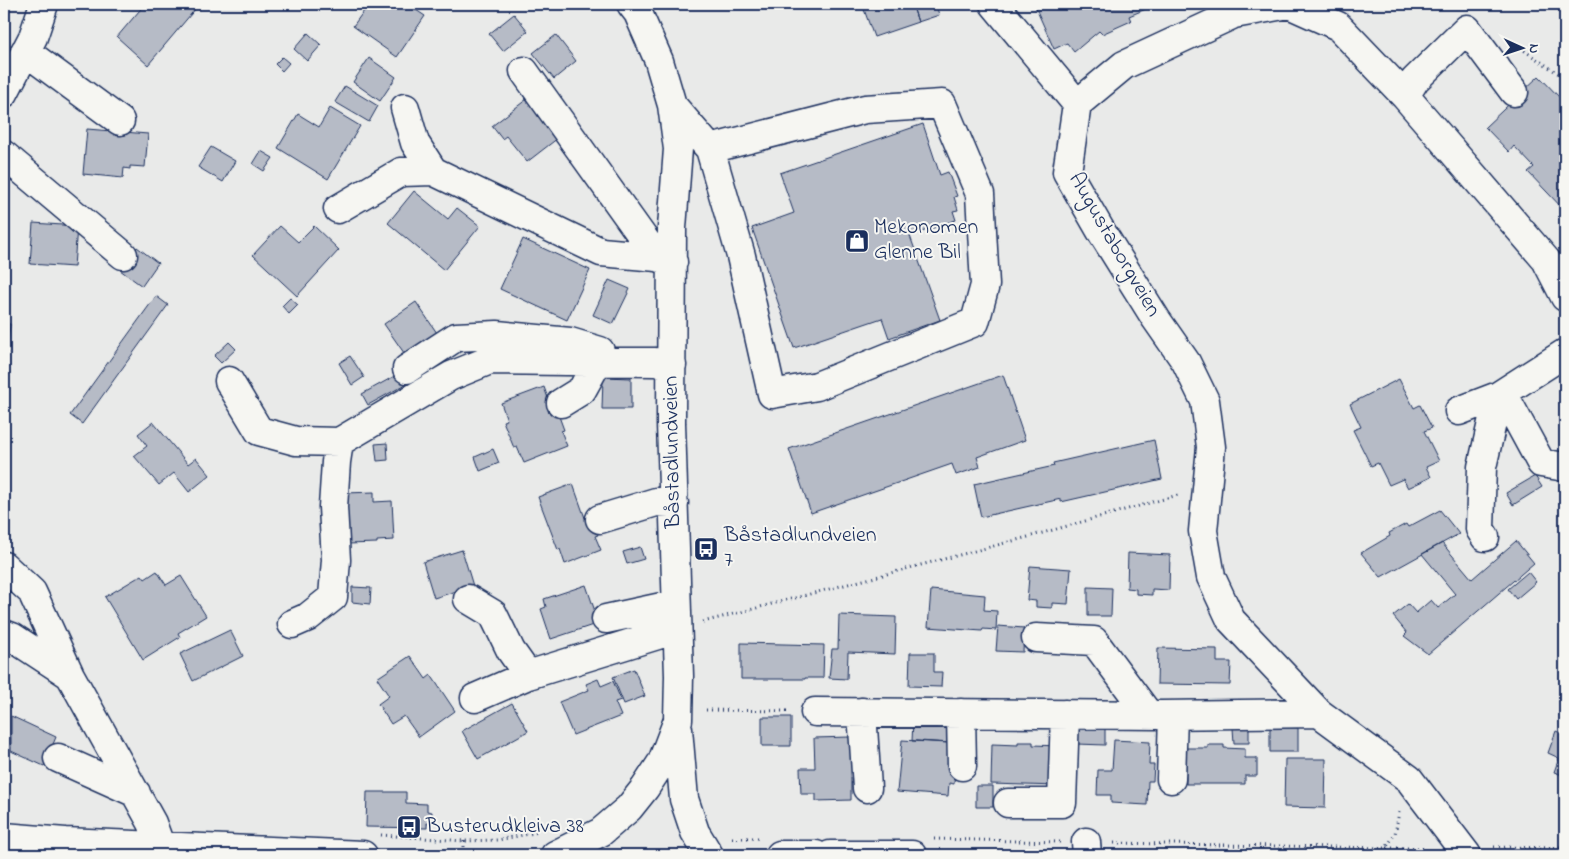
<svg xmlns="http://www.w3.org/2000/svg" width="1569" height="859" viewBox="0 0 1569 859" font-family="'Indie Flower',sans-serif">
<rect width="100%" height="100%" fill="#e9eae9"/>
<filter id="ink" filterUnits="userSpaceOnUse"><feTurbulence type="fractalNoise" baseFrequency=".02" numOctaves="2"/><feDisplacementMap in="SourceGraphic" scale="10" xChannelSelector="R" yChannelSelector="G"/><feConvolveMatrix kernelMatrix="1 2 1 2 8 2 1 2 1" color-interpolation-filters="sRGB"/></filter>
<g filter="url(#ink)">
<path fill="#b6bbc6" stroke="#1b2f5e" d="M145,4h49l3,3 -49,58 -31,-28z
M369,4h38l18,12 -28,41 -44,-31z
M862,4h50l6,18 -44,15z
M912,4h35l-10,4 2,7 -21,7z
M1034,4h124l-29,12 2,5 -29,13 -3,-3 -25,21 -7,-9 -13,6z
M514,14l14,17 -25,20 -14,-17z
M308,33l13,12 -14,16 -13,-12z
M556,35l20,26 -22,18 -21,-26z
M282,57l7,6 -7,8 -7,-7z
M369,58l27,19 -16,24 -27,-19z
M1539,76l22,23 4,-4v116l-37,-39 6,-5 -20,-21 -5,6 -24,-25z
M345,86l33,20 -9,16 -34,-20z
M527,99l31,39 -31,24 -21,-26 -4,3 -10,-13z
M330,108l30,18 -32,53 -50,-31 20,-34 21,13z
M923,124l17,51 8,-3 9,24 -3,1 4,13 -5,1 3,9 -46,16 30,84 -51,18 -7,-20 -88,30 -42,-120 42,-15 -14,-40z
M87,129l61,5 -3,33 -15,-1v3l-6,-1 -1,10 -40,-4z
M211,147l24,14 -12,21 -25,-15z
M261,151l12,7 -9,13 -11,-7z
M414,191l34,28 9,-11 23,18 -36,44 -56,-47z
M33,223l44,3 -3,41 -44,-3z
M280,226l18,16 16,-16 25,24 -42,46 -44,-41z
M523,239l67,31 -23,50 -67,-31z
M137,247l21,16 -16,23 -22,-16z
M609,280l21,9 -17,35 -20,-9z
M156,296l12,9 -86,119 -12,-9z
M290,298l8,7 -9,9 -7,-8z
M416,302l21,31 -26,30 -27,-39z
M4,323l6,1 -5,54h-1z
M229,342l7,7 -15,14 -7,-7z
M350,356l14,21 -12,8 -13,-22z
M402,372l6,11 -40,22 -6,-11z
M1003,375l22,65 -48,17 3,10 -24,8 -4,-11 -141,49 -22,-64z
M603,377l28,1v31h-29z
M1399,379l15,29 6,-3 12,23 -8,3 15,30 -13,6 5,10 -23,11 -5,-9 -14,6 -11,-22 -7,3 -18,-36 8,-3 -11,-23z
M544,387l5,14 4,-1 11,30 -3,1 6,15 -43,17 -7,-16 -3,1 -11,-27 4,-1 -6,-17z
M153,422l35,42 8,-6 14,17 -21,17 -15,-19 -15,12 -25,-29 13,-10 -9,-12z
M1154,440l8,39 -101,23v-3l-80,18 -7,-33 80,-18 -1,-3z
M387,443l1,17 -11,1 -2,-17z
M493,449l6,14 -19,8 -5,-14z
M1535,476l7,11 -29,18 -7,-12z
M573,484l12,34 6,-3 7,20 -3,1 6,14 -36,14 -5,-15 -2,1 -20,-53z
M374,492v10l18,-1 2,39 -17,1v2l-29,1 -2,-51z
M1440,510l19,24 -78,43 -20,-24 29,-17 -1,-3 17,-9 2,3z
M1516,541l18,22 -106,91 -24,-18 3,-3 -14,-17 15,-12 8,9 15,-13 7,8 17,-14 -33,-40 20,-11 30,36z
M640,547l4,12 -17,5 -4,-12z
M462,550l11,36 -39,12 -11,-36z
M1128,553l42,2 -1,35 -17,-1v6l-16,-1v-5l-9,-1z
M1030,566l41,3 -3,35 -16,-1v5l-16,-1v-6l-9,-1z
M157,571l9,14 15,-9 25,40 -28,17 2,4 -37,23 -38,-63 37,-22 3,4z
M1528,572l8,10 -20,17 -8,-10z
M586,585l13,38 -48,16 -10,-30 5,-2 -2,-8z
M352,587l19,1 -1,16 -18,-2z
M1088,587l24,1 -1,28h-23z
M931,590l54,5 -1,15 13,1 -1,19 -13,-1 -1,2 -54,-4z
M839,615l57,2 -1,37 -47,-2 -1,27 -18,-1 3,-29h6z
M998,626l26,2 -1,24 -27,-1z
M230,630l13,26 -50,25 -13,-27z
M741,643l83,2 -1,33h-18v1h-64z
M1158,648l59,1v13h14l-1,23 -73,-1z
M910,653h24v19h8l-1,15 -32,-1z
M410,656l16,23 5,-4 24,36 -36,26 -15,-21 -13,8 -13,-20 11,-8 -12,-18z
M634,669l11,27 -21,8 -11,-27z
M598,679l3,7 12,-5 8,19 -6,2 6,14 -48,19 -14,-33 30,-12 -3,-6z
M512,703l16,28 -50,28 -16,-28z
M11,716l45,21 -12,29 -33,-15z
M762,717h29v29h-29z
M913,721l36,2 -1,20 -36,-2z
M1077,725l28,1v19l-28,-1z
M1270,727l28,1v24h-28z
M1233,728h16v15h-15z
M1556,731l9,4v41l-11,-4 5,-14 -11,-5z
M850,737l1,20h4l1,21h-5v22l-35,1v-7h-15l-1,-26h15l-1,-30z
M902,740l50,3 3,23 -1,18 -5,-1 -1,13 -51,-4z
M1114,740l36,2 -1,23h5l-1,16h-5l-1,24 -36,-2v-8h-14l1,-25h14z
M1018,742h15v3l26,1 -1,40 -67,-2 1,-40 26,1z
M1208,745h16v3l21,1v9h12v18h-12v8h-59v-36h22z
M1285,759h41l-1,49 -41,-1z
M976,786h17v21h-17z
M367,792h39v11l21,1v7l5,1v12l-5,-1v5l-61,-1z"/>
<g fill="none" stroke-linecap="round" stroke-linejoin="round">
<defs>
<path id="minor" d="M994,4l83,100
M25,51l95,70
M524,71l133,186
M4,93l29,-56 11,-33
M1405,96l10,-16 52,-51 47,63
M672,105l38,44 31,107 31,138 45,-8 158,-64 10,-37 -5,-91 -38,-90 -77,5 -155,40
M405,108l10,35 18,28 168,81 56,5 16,5
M4,155l119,100
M338,209l63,-37 32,-1
M407,369l49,-32 41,-2 73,7 30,9
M229,381l30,50 37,10 43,1 112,-66 39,-16 165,2 17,3
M1503,393l38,70 24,4
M561,403l21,-13 16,-29
M1459,411l39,-15 67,-43
M600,519l56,-17 18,1
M1485,537l-5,-8 2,-62 16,-71
M4,566l28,26 38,83 82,148 8,22
M468,599l25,15 18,37 17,24
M606,619l70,-15
M292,624l16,-7 25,-20 3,-37 -3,-53 3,-45 3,-20
M4,634l8,3 58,38
M1036,638l58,3 55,74
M475,698l53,-23 149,-46
M815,712l346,3 158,-2
M862,712l5,76
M961,713l1,53
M678,729l6,70 11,33 14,23
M58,758l78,35
M1171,779l2,-64
M1008,803h54l3,-89
M4,837l61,5 298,13
M1086,842l1,13
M555,855l46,-23 28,-24 16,-20 17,-26 16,-42 1,-44 -8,-253 1,-195 6,-79 -6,-44 -13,-44 -21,-48 -7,-9
M780,855h36
M830,855h82
M1467,855l-58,-76 -90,-66 -88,-93 -20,-43 -8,-46 8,-84 -6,-46 -19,-39 -30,-43 -55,-88 -34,-59 10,-68 47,-39 110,-51 55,-10 49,22 67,70 141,164 19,37"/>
</defs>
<use href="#minor" stroke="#1b2f5e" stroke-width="31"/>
<path stroke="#1b2f5e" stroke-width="3" stroke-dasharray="1 4" stroke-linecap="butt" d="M1516,45l49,33
M703,622l325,-85 150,-42
M706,710l84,1
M381,835l83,6 34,-1 41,-8
M732,838h26
M934,839l126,3
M464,841v14
M1114,843l272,5 9,-14 4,-22
M1494,847l71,1
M1387,848h38"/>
<use href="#minor" stroke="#f6f6f2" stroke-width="28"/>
</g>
</g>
<defs>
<symbol id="shop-square" viewBox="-11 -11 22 22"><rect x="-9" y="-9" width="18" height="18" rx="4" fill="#1b2f5e" stroke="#f6f6f2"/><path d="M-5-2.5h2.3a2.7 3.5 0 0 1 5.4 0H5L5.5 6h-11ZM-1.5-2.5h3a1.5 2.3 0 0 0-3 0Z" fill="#fff"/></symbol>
<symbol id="bus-square" viewBox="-11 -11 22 22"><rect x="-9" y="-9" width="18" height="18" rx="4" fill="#1b2f5e" stroke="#f6f6f2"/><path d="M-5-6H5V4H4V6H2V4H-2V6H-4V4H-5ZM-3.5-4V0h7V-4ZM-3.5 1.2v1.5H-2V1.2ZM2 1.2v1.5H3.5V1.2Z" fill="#fff"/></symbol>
</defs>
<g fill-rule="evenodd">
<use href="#shop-square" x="843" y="227" width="28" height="28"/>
<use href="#bus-square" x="692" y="535" width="28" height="28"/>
<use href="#bus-square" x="395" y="813" width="28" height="28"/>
</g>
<g text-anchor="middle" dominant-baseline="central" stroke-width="4" stroke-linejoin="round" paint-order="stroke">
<g font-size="22" fill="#1b2f5e" stroke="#f6f6f2" text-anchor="start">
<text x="874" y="228">Mekonomen<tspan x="874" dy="25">Glenne Bil</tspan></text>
<text x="724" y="536">Båstadlundveien<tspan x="724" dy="25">7</tspan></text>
<text x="426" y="827">Busterudkleiva 38</text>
</g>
<g font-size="22" fill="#1b2f5e" stroke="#f6f6f2">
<text transform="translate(1114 245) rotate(60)">Augustaborgveien</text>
<text transform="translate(673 452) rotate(-91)">Båstadlundveien</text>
</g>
</g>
<rect width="1569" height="859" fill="none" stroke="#f6f6f2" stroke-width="20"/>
<rect x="10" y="10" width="1549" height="839" fill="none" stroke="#1b2f5e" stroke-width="2" filter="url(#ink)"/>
<g transform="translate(1522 48) rotate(93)" stroke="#f6f6f2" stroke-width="4" paint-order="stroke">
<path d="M0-4L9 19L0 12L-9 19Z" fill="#1b2f5e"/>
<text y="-8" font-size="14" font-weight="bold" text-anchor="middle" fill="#1b2f5e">N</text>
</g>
</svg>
